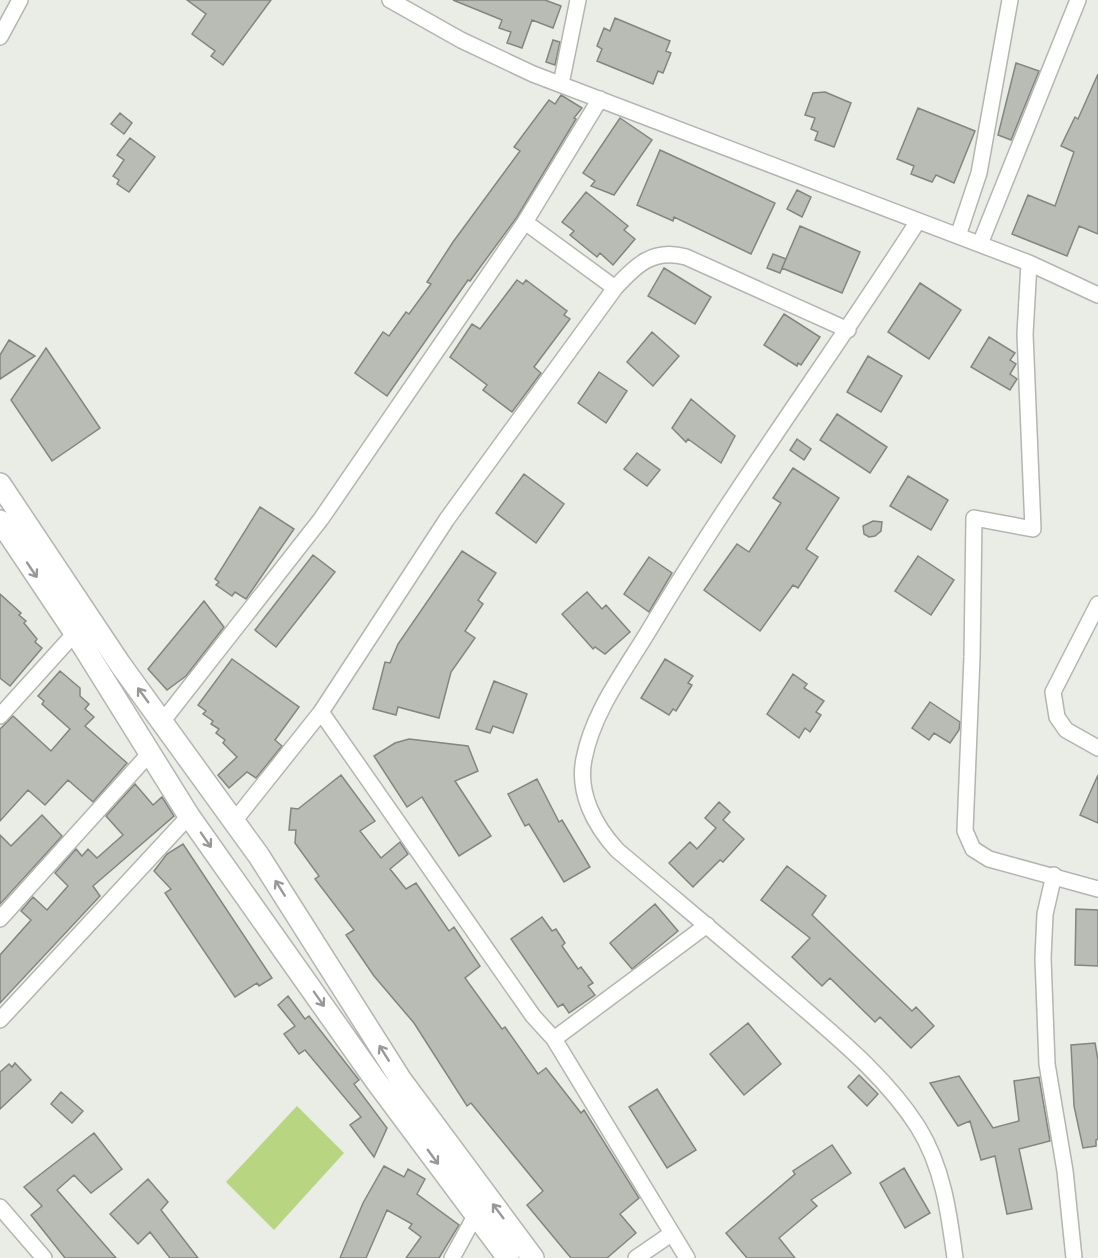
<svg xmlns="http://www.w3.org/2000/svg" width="1098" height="1258" viewBox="0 0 1098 1258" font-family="'IBM Plex Sans',sans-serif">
<rect width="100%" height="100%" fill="#eaede6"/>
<path fill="#b8d582" d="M297,1106l47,47 -70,77 -48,-48z"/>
<path fill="#b9bcb5" stroke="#83857f" stroke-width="1.5" d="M187,0h84l-48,65 -12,-9 4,-5 -23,-17 14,-20z
M453,0h92l16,6 -8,22 -21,-8 -10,28 -15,-5 4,-11 -12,-4 3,-8z
M615,18l55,23 -4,10 5,2 -8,20 -5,-2 -5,13 -56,-23 5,-12 -5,-3 7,-18 6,3z
M553,40l7,2 -5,23 -9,-3z
M1016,63l23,8 -28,69 -13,-5z
M1098,74v160l-19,-8 -12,30 -55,-22 16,-39 27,11 19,-54 -13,-6 14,-29 3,2z
M825,92l26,11 -17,44 -19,-7 3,-8 -7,-3 4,-11 -10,-3 8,-22z
M561,95l21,13 -8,10 2,1 -59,98 -47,64 -2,-1 -81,116 -32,-23 28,-41 6,4 17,-24 3,2 22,-30 -4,-2 26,-40 67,-91 -6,-4 35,-47 6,4z
M918,108l57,23 -21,52 -18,-8 -4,7 -21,-8 3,-8 -17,-7z
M120,113l12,10 -8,11 -13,-10z
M620,118l32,22 -38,55 -23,-9 4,-5 -12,-8z
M130,138l25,19 -26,35 -12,-8 2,-4 -6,-4 11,-16 -7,-5z
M660,150l115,53 -24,51 -77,-37 -1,4 -36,-16z
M797,190l14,7 -9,20 -15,-8z
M586,192l42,34 -4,4 11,9 -22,26 -13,-12 -3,4 -27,-22 4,-4 -12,-9z
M800,226l60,26 -18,41 -60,-25z
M773,254l13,5 -6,14 -13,-5z
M664,268l47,29 -16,27 -47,-28z
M517,280l6,4 3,-4 41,31 -3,4 6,4 -36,48 7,6 -29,39 -29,-22 4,-5 -37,-28 22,-33 8,5z
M920,283l41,27 -32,49 -41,-27z
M784,314l36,23 -19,28 -3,-2 -1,3 -33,-21z
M652,332l27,24 -26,30 -26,-24z
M989,337l26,16 -5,7 6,4 -6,10 7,5 -7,11 -39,-23z
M9,340l26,16 -35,23v-24z
M46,348l54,80 -48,33 -41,-61z
M868,356l34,20 -21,36 -34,-20z
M599,372l28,19 -21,32 -28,-20z
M691,399l44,37 -14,27 -33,-24 -2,3 -14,-14z
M837,414l50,33 -17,26 -50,-33z
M797,439l14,10 -7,11 -14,-10z
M637,453l23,17 -13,16 -23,-17z
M793,468l46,30 -33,51 12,8 -20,31 -5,-3 -33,46 -56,-41 33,-46 12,8 32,-49 -8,-5z
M524,474l40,30 -28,39 -40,-30z
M908,476l40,24 -17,30 -41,-24z
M260,507l34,22 -48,70 -11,-7 -3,4 -16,-11 3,-3 -4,-3z
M873,521l9,1 -1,9 -6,5 -6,1 -5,-3 -1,-8z
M462,551l34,22 -18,27 5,4 -18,27 10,7 -24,34 -12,46 -41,-11 -2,8 -23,-6 12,-47 5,1 8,-19z
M313,555l22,17 -59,75 -21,-17z
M918,556l36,24 -23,35 -36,-24z
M649,557l23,16 -23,39 -25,-18z
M587,592l15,17 4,-4 24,27 -25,22 -10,-7 -2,2 -31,-35z
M0,594l21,19 -2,2 7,6 -2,2 13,16 -2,3 7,6 -32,38 -10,-8z
M204,601l20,26 -38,49 -19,14 -19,-21z
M232,659l67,48 -24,33 7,6 -26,32 -9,-6 -18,16 -11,-13 19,-18 -14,-14 2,-3 -9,-7 3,-4 -8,-5 2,-3 -10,-7 3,-3 -8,-6z
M665,659l28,17 -5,7 4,2 -16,26 -3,-2 -4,6 -28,-17z
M60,671l20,17v8l9,8 -4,5 9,8 -9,9 42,37 -34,39 -25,-22 -23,25 -17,-15 -28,31v-92l13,-13 38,35 19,-22 -28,-25 2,-3 -6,-5z
M793,674l14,10 -3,4 20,13 -8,11 5,3 -11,17 -5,-4 -6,10 -32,-24z
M494,681l33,13 -14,39 -20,-7 -3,7 -14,-4z
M930,702l30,20 -1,8 -9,13 -16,-10 -5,7 -17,-12z
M409,739l59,7 10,25 -23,10 36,55 -32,20 -37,-59 -15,10 -33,-51 21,-13z
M341,775l34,46 -15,10 21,27 19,-16 8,12 -18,15 16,20 10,-6 33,48 5,-4 26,39 -15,12 37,51 3,-2 33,47 8,-6 35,45 3,-3 55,88 -19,16 16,19 -29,25h-36l-44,-53 16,-14 -72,-88 -4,3 -53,-83 -40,-47 -28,-41 8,-5 -39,-51 4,-3 -24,-33 1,-13h-7l2,-22 7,1z
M1098,775v48l-18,-8z
M537,779l22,43 3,-2 28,47 -26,15 -35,-58 -4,2 -17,-32z
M135,784l18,21 9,-8 12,19 -81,70 7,10 -100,107v-48l31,-35 -10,-9 12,-14 14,13 21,-24 -13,-13 21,-24 6,7 6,-7 9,9 26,-23 -17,-19z
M719,802l11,10 -7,8 21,19 -21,23 -3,-2 -27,27 -24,-24 21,-21 7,7 19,-21 -11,-10z
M42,815l20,21 -62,68v-69l11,11z
M183,844l89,134 -13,8 -2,-3 -22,14 -70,-104 6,-4 -17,-18 13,-17z
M787,866l39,30 -14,19 100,96 4,-4 18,19 -23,22 -31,-31 -5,5 -45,-44 -8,8 -30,-29 18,-19 -49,-38z
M655,904l23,27 -46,38 -22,-26z
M1076,909l22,1v56l-23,-1z
M542,917l10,14 4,-2 9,14 -3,3 16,23 3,-2 12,16 -5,3 7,9 -26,18 -6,-9 -5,3 -47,-68z
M288,996l17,23 4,-3 50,64 -5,4 33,44 -13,29 -24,-32 11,-8 -56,-67 -6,4 -15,-20 11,-8 -17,-21z
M748,1023l33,41 -37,31 -34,-41z
M1095,1043l3,17v79l-2,1v6l-13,2 -9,-42 -3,-61z
M15,1063l16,17 -31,29v-37l9,-8 3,3z
M859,1075l19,19 -11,12 -19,-19z
M959,1076l34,52 26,-7 -5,-40 25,-4 11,64 -31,8 13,60 -25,5 -12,-58 -14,4 -11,-39 -12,5 -28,-43z
M657,1089l39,61 -29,18 -38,-61z
M61,1092l22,19 -11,12 -21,-19z
M94,1133l28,36 -31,24 -17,-18 -17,15 59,68h-51l-34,-43 11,-9 -18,-19z
M832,1145l19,28 -40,27 6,6 -38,32 16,20h-48l-21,-25 69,-59 -2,-3z
M384,1166l20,11 4,-8 17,10 -8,15 42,31 -20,33h-33l15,-21 -12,-9 3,-4 -25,-14 -21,48h-26l23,-55z
M904,1168l26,45 -25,15 -25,-45z
M148,1179l20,23 -7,8 37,48h-28l-20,-26 -12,12 -28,-30z"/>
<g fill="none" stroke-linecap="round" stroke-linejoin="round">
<defs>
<path id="street" d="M390,0l71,40 72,34 496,189 69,32
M0,37l20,-37
M561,84l17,-84
M918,221c-87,136 -184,267 -267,406 -25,42 -58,84 -67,132 -7,34 11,67 33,91 59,50 119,100 177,150 44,38 93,78 124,127 25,40 31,86 37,131
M525,222l90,66
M958,236l21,-63 31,-173
M980,244l98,-244
M1029,263l-4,71 8,195 -59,-11 -2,139 -7,174 8,18 16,10 109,30
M1098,604l-45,88 4,25 9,13 32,18
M321,712l212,304 21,23 133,219
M0,716l75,-83
M162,722l159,-203 204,-297 75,-123
M235,820l86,-108 126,-193 168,-231c21,-23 38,-40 71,-31l162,73
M1054,875l-9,39 -2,44 4,106 18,107 9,87
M0,919l149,-165
M0,1020l189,-204
M554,1039l153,-114
M0,1207l44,51
M452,1258l23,-42
M636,1258l35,-24"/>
<path id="secondary" d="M0,484l120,180 139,192 142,224 132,178
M0,521l75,112 114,183 187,265 132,177"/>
</defs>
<use href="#street" stroke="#b3b6af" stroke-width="18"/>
<use href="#secondary" stroke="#b3b6af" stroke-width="24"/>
<use href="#street" stroke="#fff" stroke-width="15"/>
<use href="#secondary" stroke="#fff" stroke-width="21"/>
</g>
<defs><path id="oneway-shaft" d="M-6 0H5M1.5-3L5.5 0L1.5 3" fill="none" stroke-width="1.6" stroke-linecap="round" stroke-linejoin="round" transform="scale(1.5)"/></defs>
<g stroke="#989897">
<use href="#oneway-shaft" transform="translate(32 570) rotate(56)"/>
<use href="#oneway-shaft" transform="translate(143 695) rotate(-126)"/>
<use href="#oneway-shaft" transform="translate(206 840) rotate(55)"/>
<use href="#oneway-shaft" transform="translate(280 888) rotate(-122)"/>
<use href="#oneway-shaft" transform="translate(319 999) rotate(55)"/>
<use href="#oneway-shaft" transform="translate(384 1053) rotate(-122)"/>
<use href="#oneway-shaft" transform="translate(433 1157) rotate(54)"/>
<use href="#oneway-shaft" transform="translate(498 1211) rotate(-127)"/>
</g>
</svg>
